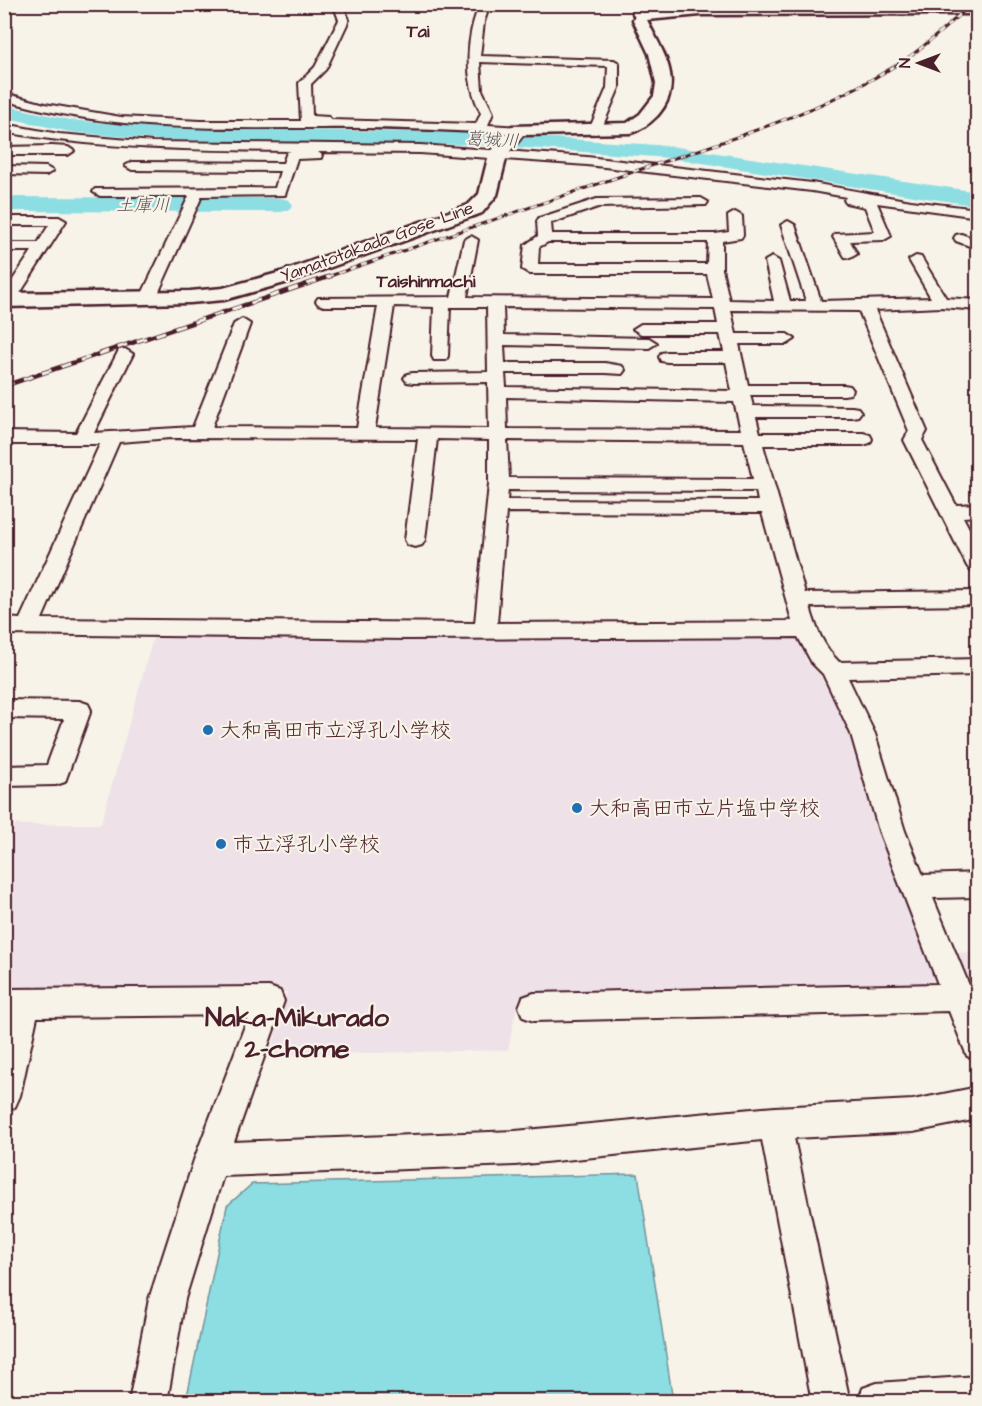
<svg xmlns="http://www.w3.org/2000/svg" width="982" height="1406" viewBox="0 0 982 1406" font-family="'Architects Daughter','Klee One',sans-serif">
<rect width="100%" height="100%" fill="#f7f3e8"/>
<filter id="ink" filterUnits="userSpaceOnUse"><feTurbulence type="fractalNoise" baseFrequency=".0167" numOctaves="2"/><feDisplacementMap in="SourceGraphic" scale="12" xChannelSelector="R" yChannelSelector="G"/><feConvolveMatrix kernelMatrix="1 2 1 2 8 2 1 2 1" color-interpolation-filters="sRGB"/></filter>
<g filter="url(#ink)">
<path fill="#eee1e7" d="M788,633l12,5 11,16 -6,6 26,18 111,309 -424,13 -10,50 -238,5 17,-63 -282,3 -1,-170 97,-1 53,-189z
M977,952v63l-23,-62z"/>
<path fill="#8cdee3" stroke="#729299" stroke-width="1.5" d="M638,1174l35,227h-487l41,-195 25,-22z"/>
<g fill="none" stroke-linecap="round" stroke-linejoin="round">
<path fill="#8cdee3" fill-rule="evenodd" d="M4,105l66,15 90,8 323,5 187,13 308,46v14l-308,-48 -187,-13 -323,-5 -90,-8 -66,-15z
M4,197l277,1 8,2 4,5 -4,5 -8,2 -277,-1z"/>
<defs>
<path id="street" d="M333,4h10l6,16 -23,49 -15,15 1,32 17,1 2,3 145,4 5,-11c-17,-33 -16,-75 -1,-109h10l-6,18 -4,34 134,4 5,3v25l-18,42 -6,4 -6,-4 18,-42 1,-22 -128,-4 2,28 11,23 -5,12 34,2 2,3 -2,3 -4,1c-65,-3 -131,-7 -196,-6 -111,0 -209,4 -318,-28v-7l41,11 76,13 80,4h100l-2,-38 16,-16 24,-47z
M631,4h10l1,8 4,4 -1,2h-8l-4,-3z
M4,124l55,10 94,8 267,3 167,12 225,26 99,18 67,8v8l-101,-14 14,33 -7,4 -34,1 7,13 -7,4 -5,-1 -12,-20 2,-3 40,-2 -10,-25 -19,-4 -2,-3 2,-3 -34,-6 -225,-26 -167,-12 -102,-1 4,3 -1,3 -24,1 -12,36 -83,1 -46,102 -8,5 -8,-5 49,-102h-89l-7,-4 2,-3 180,-1 5,-17 -148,-1 -7,-4 7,-4 151,1 4,-11 4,-1c-96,-1 -191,-2 -287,-19z
M52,146l16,1 6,4 -6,4h-64v-8z
M4,166l42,1 7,4 -7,4 -42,-1z
M701,198l7,4 -2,3 -108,2 -47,16 1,11h163l14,-2 -1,-16 7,-4 7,4 1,19 -2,3 -19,3v28l7,31 45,1 -9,-40 7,-4 7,4 11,40h16l-25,-76 7,-4 7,4 26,76 110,-3 -22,-38 7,-4 5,1 25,41 32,2v10l-37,-3 -66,3 52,121 -5,9 34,65 22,-1v12l-15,1 15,28v28l-7,-2 -4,-5 -63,-126 5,-9 -50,-120 -128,-1 5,24h51l8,5 -8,5h-48l9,41h96l6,1 3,4 -3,4 -6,1h-94l3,11 99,1 6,1 3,4 -3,4 -6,1h-96l4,16h103l7,2 2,4 -2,4 -7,2h-100l42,148 173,-2v14l-168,2c6,21 13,39 29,55l139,-3v16l-130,3 27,56 30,97 18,44 55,-2v24l-45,1 45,109v53l-11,-4 -18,-45 -415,10 -11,-4 -4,-10 4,-10 11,-4 404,-9 -59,-153 -28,-97 -28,-60 -11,-11 -14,-26 -393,2 -401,-5v-16l16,1 80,-175h-96v-12l72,1 43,-83 6,-1 8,5 -39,79 99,-6 41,-103 8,-5 8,5 -38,103 145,1 21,-122h-54l-6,-2 -2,-3 2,-3 133,-1 13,-57 7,-4 7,4 -11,57 246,2 -6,-25h-177l-8,-5 3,-24 13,-9 -1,-15 2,-3 58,-19zM548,242h160l-1,22h-169l1,-17zM394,306l40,1 -2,49 2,4h12l2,-4 2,-49h37l1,65 -75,1 -6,1 -3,4 3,4 6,1 75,-1 1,47 -114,-1zM503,307l212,2 3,15h-77l-8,5 8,5h79l4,18h-57l-6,1 -2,4 2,4 6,1h59l6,29 -226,-4 -1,-14h100l17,1 3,-4 -3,-4 -17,-3h-100l-1,-18 145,3 8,-5 -8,-5 -145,-3zM506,397l228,5 7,28 -234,-1zM171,438l247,1 -13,101 3,5 7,2 7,-2 3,-5 12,-101 52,1v44l-14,139 -433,-4 77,-177zM507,440l237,2 9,37 -244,-1zM508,490l248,1 2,10 -251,-1zM506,512l256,1 30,108 -295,2z
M4,217h55l7,4 -54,85 -8,5v-18l28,-42h-28v-8h34l11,-18h-45z
M961,234l17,6v9l-22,-8 -2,-3 2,-3z
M4,700l75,1 9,3 3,6 -26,72 -9,3 -52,1v-20l43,-1 17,-46 -60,-1z
M269,987l11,4 4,10 -50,141 281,-11 260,-24 138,-7 65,-13v32l-65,13 -119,6 56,264h-38l-50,-262 -247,25 -292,11 -38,123 -18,103h-38l20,-103 45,-139 55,-145 -212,2 -17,79 -5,11 -11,4v-84l3,-10h-3v-28z
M978,1376v26h-120l5,-14 14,-5z"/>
<path id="secondary" d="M978,6v8l-277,1 -54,5c15,31 39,63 11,95 -8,8 -16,15 -27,18l-108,2 -16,20 -10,40 -15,18 -190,68 -68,19 -34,3 -186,4v-14l186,-2 33,-3 55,-15 190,-68 11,-11 10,-40 23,-28 115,-3 13,-9 14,-18 2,-13 -7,-29 -16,-34 3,-7 65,-6z"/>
</defs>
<use href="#street" stroke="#4a1f2b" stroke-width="4"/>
<use href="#secondary" stroke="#4a1f2b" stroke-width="5"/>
<use href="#street" fill="#f7f3e8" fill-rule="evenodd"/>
<use href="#secondary" fill="#f7f3e8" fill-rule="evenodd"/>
<defs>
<path id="rail-far1" d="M327,277c99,-34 198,-68 297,-102 96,-33 199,-61 285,-118 22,-16 42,-34 62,-53"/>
<path id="rail" d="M4,386l327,-110"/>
</defs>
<use href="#rail-far1" stroke="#4a1f2b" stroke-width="3"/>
<use href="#rail" stroke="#4a1f2b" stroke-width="4.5"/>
<use href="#rail-far1" stroke="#f7f3e8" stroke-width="2" stroke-dasharray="6" stroke-linecap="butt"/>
<use href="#rail" stroke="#f7f3e8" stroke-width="3" stroke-dasharray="10" stroke-linecap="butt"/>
</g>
</g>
<g fill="#1f6fb2" stroke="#f7f3e8" stroke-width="2">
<circle cx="208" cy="730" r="6"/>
<circle cx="577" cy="808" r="6"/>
<circle cx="221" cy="844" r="6"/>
</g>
<g text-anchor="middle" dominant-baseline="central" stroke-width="4.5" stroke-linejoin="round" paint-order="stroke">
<g font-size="18" font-weight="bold" fill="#4a1f2b" stroke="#f7f3e8">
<text x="418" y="31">Tai</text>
<text x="426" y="281">Taishinmachi</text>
</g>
<g font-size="18" font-style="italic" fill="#5a4f59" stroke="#f7f3e8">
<text transform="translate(492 140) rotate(3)">葛城川</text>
<text x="143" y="205">土庫川</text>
</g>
<g font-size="18" fill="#4a1f2b" stroke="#f7f3e8">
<text transform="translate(377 242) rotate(-20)">Yamatotakada Gose Line</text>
</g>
<g font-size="21" fill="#4a1f2b" stroke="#f7f3e8" text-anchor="start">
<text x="220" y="730">大和高田市立浮孔小学校</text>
<text x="589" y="808">大和高田市立片塩中学校</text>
<text x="233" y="844">市立浮孔小学校</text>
</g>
<g font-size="27" font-weight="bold" fill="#4a1f2b" stroke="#f7f3e8">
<text x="297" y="1018">Naka-Mikurado<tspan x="297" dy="31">2-chome</tspan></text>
</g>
</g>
<rect width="982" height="1406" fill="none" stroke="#f7f3e8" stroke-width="24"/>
<rect x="12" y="12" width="958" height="1382" fill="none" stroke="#4a1f2b" stroke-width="2" filter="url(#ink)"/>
<g transform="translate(919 63) rotate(270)" stroke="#f7f3e8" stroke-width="4.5" paint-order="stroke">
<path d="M0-4.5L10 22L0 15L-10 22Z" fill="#4a1f2b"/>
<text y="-9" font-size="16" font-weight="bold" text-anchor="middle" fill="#4a1f2b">N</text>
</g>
</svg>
